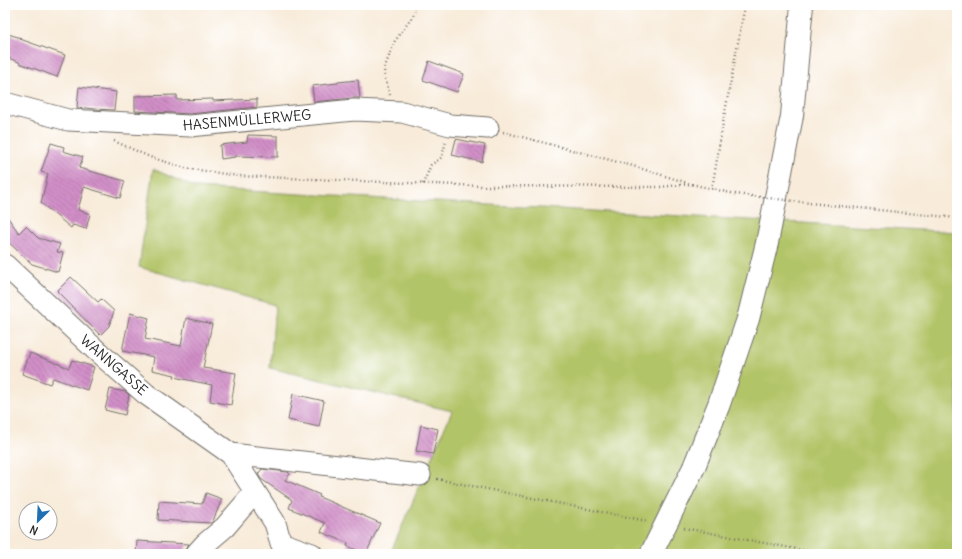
<svg xmlns="http://www.w3.org/2000/svg" width="962" height="559" viewBox="0 0 962 559" font-family="Delius,sans-serif">
<defs>
<pattern id="building-back-hatch" width="6" height="6" patternUnits="userSpaceOnUse"><rect width="6" height="6" fill="#d18fc8"/><path d="M-1 5l2 2M0 0l6 6M5-1l2 2" fill="none" stroke="#aa75a3"/></pattern>
</defs>
<rect width="100%" height="100%" fill="#fff"/>
<filter id="ink" filterUnits="userSpaceOnUse"><feTurbulence type="fractalNoise" baseFrequency=".025" numOctaves="2"/><feDisplacementMap in="SourceGraphic" scale="8" xChannelSelector="R" yChannelSelector="G"/><feConvolveMatrix kernelMatrix="1 2 1 2 8 2 1 2 1" color-interpolation-filters="sRGB"/></filter>
<filter id="wash" filterUnits="userSpaceOnUse"><feTurbulence type="fractalNoise" baseFrequency=".012" numOctaves="4" result="noise"/><feDisplacementMap in="SourceGraphic" scale="16" xChannelSelector="R" yChannelSelector="G"/><feGaussianBlur stdDeviation="0.9" result="paint"/><feColorMatrix in="noise" values="0 0 0 0 0 0 0 0 0 0 0 0 0 0 0 0 0 1.4 0 .05"/><feComposite in="paint" operator="in"/></filter>
<g filter="url(#wash)">
<rect width="100%" height="100%" fill="#f8ebd9"/>
<path fill="#b2c467" stroke="#6e7849" d="M153,169l43,19 761,44v322h-567l62,-143 -182,-43 5,-63 -136,-38z"/>
<g id="blocks">
<path fill="url(#building-back-hatch)" d="M5,33l16,5 -1,1 45,16 -8,22 -38,-14v-1l-14,-5z
M429,61l35,13 -7,18 -34,-12z
M358,80l2,18h-7l-39,4 -2,-16 26,-3v-1z
M79,87l37,5 -2,18 -20,-1 -17,-2z
M177,95v5l36,-1v2l44,-2v8l-67,7 -55,-3v-15z
M248,135l30,1v21l-43,-1v1l-14,2 -1,-14 27,-3z
M456,139l29,6 -3,17 -30,-7z
M51,143l13,4 -1,4 20,6 -4,11 46,13 -5,17 -36,-11 -6,23 12,4 -4,15 -13,-4 -2,3 -30,-25 7,-29 -7,-2z
M5,214l14,19 7,-7 12,12 22,6 -3,8 6,1 -5,19 -26,-8 -27,-25z
M71,277l27,25 3,-3 13,12 -5,15 -9,9 -43,-44z
M130,313l19,5 -4,21 36,7 5,-28 26,6 -9,44 33,5 -5,32 -21,-4 2,-16 -38,-8 1,-2 -23,-5 2,-13 -32,-6z
M30,353l39,15 3,-8 22,7 -7,23 -34,-12 -3,6 -28,-10z
M110,389l16,3 3,3 -4,20 -20,-5z
M293,394l31,7 -5,26 -31,-7z
M421,425l17,4 -5,25 -17,-3z
M262,469l26,3 2,2 -5,6 35,15 -1,2 61,26 -14,31 -19,-8 1,-3 -27,-11 4,-9 -36,-15 3,-8 -31,-21 -3,-5z
M206,493l16,6 -9,22 -2,2 -53,-3 1,-19 43,3z
M137,541l52,3 -5,7v3h-48z"/>
</g>
</g>
<g filter="url(#ink)">
<use href="#blocks" fill-opacity="0" stroke="#736e68" stroke-width="1"/>
<g fill="none" stroke-linecap="round" stroke-linejoin="round">
<defs>
<path id="minor" d="M5,103l63,17 122,6 164,-16 48,2 48,13 38,3
M5,265l93,87 48,42 85,60 44,69 6,20 31,11
M231,454l189,21
M196,554l9,-10 20,-17 30,-35"/>
<path id="major" d="M694,467l25,-63 29,-85 19,-76 25,-127 10,-111"/>
</defs>
<use href="#minor" stroke="#736e68" stroke-width="23"/>
<use href="#major" stroke="#736e68" stroke-width="24"/>
<path stroke="#736e68" stroke-width="2.5" stroke-dasharray="1 3" stroke-linecap="butt" d="M390,95l-5,-16 -1,-10 11,-28 18,-25 3,-11
M503,132l130,34 58,18 44,10
M114,141l36,16 35,11 54,8 243,10 177,1 32,-3
M423,184l8,-19 11,-8 4,-16
M712,189l11,-66 22,-118
M810,203l147,15
M437,479l210,42
M684,528l139,26"/>
<use href="#minor" stroke="#fff" stroke-width="21"/>
<use href="#major" stroke="#fff" stroke-width="22"/>
<defs>
<path id="major-bridge" d="M651,554l43,-87"/>
</defs>
<use href="#major-bridge" stroke="#736e68" stroke-width="24" stroke-linecap="butt"/>
<path stroke="#736e68" stroke-width="2.5" stroke-dasharray="1 3" stroke-linecap="butt" d="M735,194l75,9"/>
<use href="#major-bridge" stroke="#fff" stroke-width="22"/>
</g>
</g>
<g text-anchor="middle" dominant-baseline="central" stroke-width="4" stroke-linejoin="round" paint-order="stroke">
<g font-size="14" fill="#2b2b2b" stroke="#fff">
<text transform="translate(247 120) rotate(-5)">HASENMÜLLERWEG</text>
<text transform="translate(114 365) rotate(41)">WANNGASSE</text>
</g>
</g>
<rect width="962" height="559" fill="none" stroke="#fff" stroke-width="20"/>
<g transform="translate(38 521) rotate(204)"><circle r="19" fill="#ffffff" stroke="#aaaaaa"/>
<path d="M0-3L7 15L0 10L-7 15Z" fill="#1f6fb2"/>
<text y="-6" font-size="11" font-weight="bold" text-anchor="middle" fill="#2b2b2b">N</text>
</g>
</svg>
